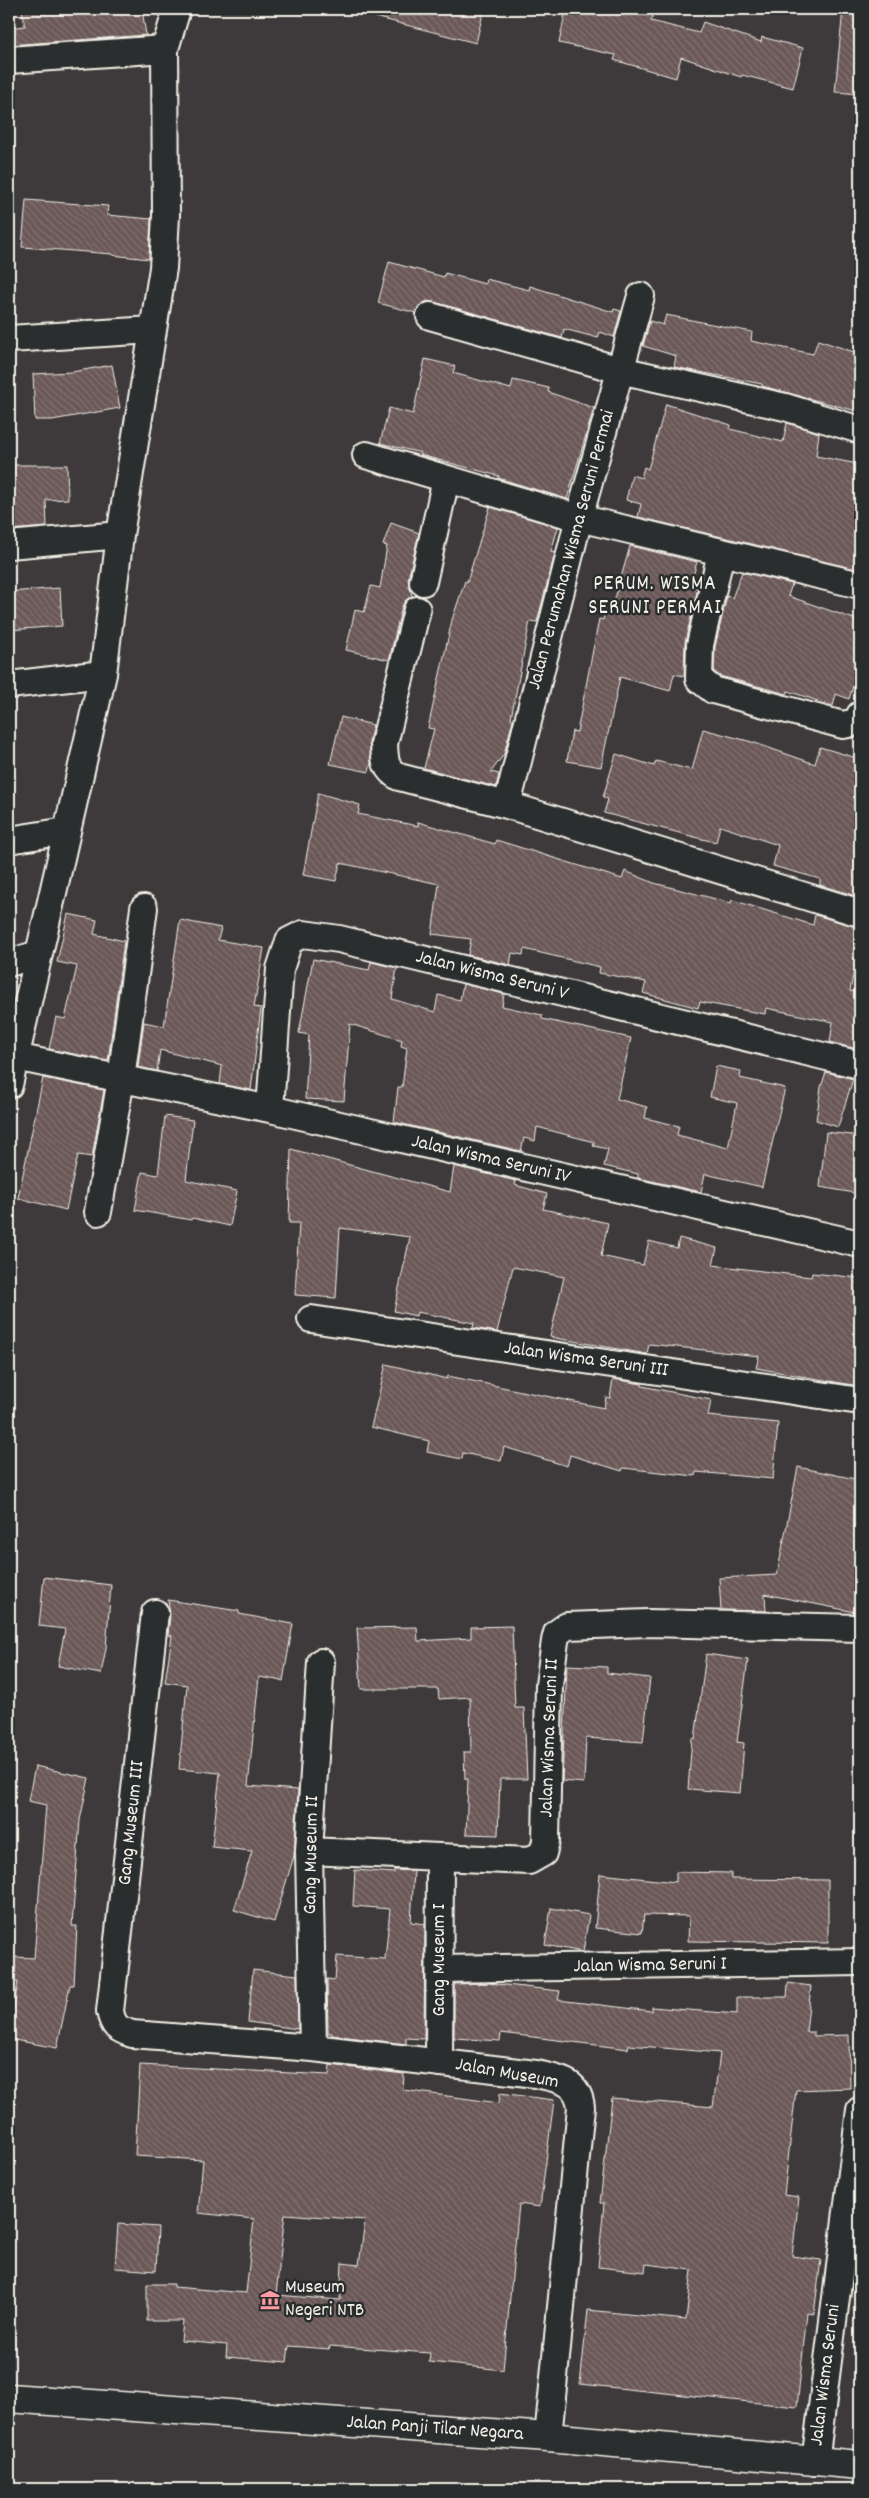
<svg xmlns="http://www.w3.org/2000/svg" width="869" height="2498" viewBox="0 0 869 2498" font-family="Dekko,sans-serif">
<defs>
<pattern id="building-back-hatch" width="6" height="6" patternUnits="userSpaceOnUse" patternTransform="scale(1.25)"><rect width="6" height="6" fill="#6b5958"/><path d="M-1 5l2 2M0 0l6 6M5-1l2 2" fill="none" stroke="#817170"/></pattern>
</defs>
<rect width="100%" height="100%" fill="#3e3a3b"/>
<filter id="ink" filterUnits="userSpaceOnUse"><feTurbulence type="fractalNoise" baseFrequency=".02" numOctaves="2"/><feDisplacementMap in="SourceGraphic" scale="10" xChannelSelector="R" yChannelSelector="G"/><feConvolveMatrix kernelMatrix="1 2 1 2 8 2 1 2 1" color-interpolation-filters="sRGB"/></filter>
<g filter="url(#ink)">
<path fill="url(#building-back-hatch)" stroke="#f4f1e8" fill-rule="evenodd" d="M22,9h120l4,26 -137,10v-17l16,-2z
M376,9h108l-8,34 -101,-26z
M566,9h89l-4,12 48,12 4,-11 58,20 1,-5 41,11 -10,40 -51,-13 -1,2 -60,-20 -5,21 -62,-18 2,-5 -57,-12z
M843,9h17v85l-25,-2z
M26,200l82,6 -1,9 44,4 -2,40 -37,-4v-1l-90,-7z
M389,262l55,15 1,-4 40,11 1,-5 43,11 1,-4 83,26 1,-3 7,2 -7,26 -14,-5 -2,6 -34,-9 -2,9 -128,-36 -7,-1 -7,4 -4,8 -38,-10z
M666,315l86,17 -1,9 62,13 5,-14 42,14v58l-98,-26v-2l-88,-17 2,-11 -33,-10 7,-25 13,4z
M425,359l30,7 -2,7 58,16 2,-9 36,8 -1,4 46,16 -27,91 -69,-21 1,-2 -79,-21 1,-2 -41,-10 9,-35 24,6z
M112,365l8,43 -68,12h-17l-2,-46 39,-2z
M666,404l65,21 -1,4 53,13 4,-19 32,10 -3,23 42,8 -2,12h4v14l-5,28 5,2v50l-222,-53 3,-13 -15,-4 6,-25 9,3 3,-11 4,2z
M9,465h58l1,34 -22,1 1,27 -38,3z
M490,507l68,20 -7,25 4,1 -18,69 -7,-1 -19,97 2,2 -9,34 -13,18 8,2 -3,13 -72,-19 10,-39 -6,-1 24,-108 13,-39 2,1z
M391,523l28,10 -11,46 4,17 -6,4 -4,6 -13,54 -43,-10 9,-40 9,2 7,-26 9,2 7,-42 -4,-1z
M630,546l67,16 -7,24 8,2 -13,54 -1,34 -10,-2 -4,17 -50,-14 -19,90 -34,-6 5,-30 5,1 22,-113 4,1 2,-12 7,1z
M742,572l50,12 -4,12 72,25v43l-11,35 -13,-5 -3,12 -45,-15 -1,3 -67,-18 -6,-4 1,-25 12,-51 5,2z
M60,588l2,38 -53,4v-38z
M341,717l32,8 -4,16 2,22 -2,9 -39,-8z
M703,729l49,13 63,22 5,-17 40,12v138l-40,-12v-6l-47,-13 5,-21 -58,-19 -4,16 -14,-3 -98,-26 4,-14 -5,-2 13,-43 38,12 2,-5 36,9z
M318,793l42,12 -2,9 60,12v-4l77,22 1,-4 126,39 3,-8 29,12 77,20 1,-3 81,25 2,-10 45,13v12l-10,51 10,2v57l-30,-8 3,-20 -67,-14 -1,6 -65,-12 -2,6 -55,-15 3,-11 -47,-9 1,-6 -76,-18 -1,6 -11,-2 -2,12 -42,-10 3,-16 -39,-5 7,-50 -99,-21 -4,18 -33,-6z
M68,914l29,6 -3,14 30,7 -16,120 -59,-12 7,-32 9,2 12,-53 -20,-4z
M180,920l41,8 -3,12 46,8 -10,59 7,1 -10,82 -31,-6 2,-18 -62,-16 -3,21 -19,-4 6,-45 20,4z
M313,959l56,11 2,-8 26,6 -5,31 43,13 3,-17 22,5 3,-16 41,10 -2,12 40,9v4l89,19 -14,61 30,8 -2,11 34,8 -2,9 51,13 9,-45 -27,-6 6,-31 25,5 -1,7 45,10 -23,99 -57,-13 -4,18 -63,-14v-4l-34,-8 4,-17 -15,-3 1,-4 -57,-15 -2,14 -11,-3 -3,13 -127,-29 4,-35h4l5,-39 -6,-2 1,-6 -52,-16 -6,77 -39,-2 4,-64 -10,-2z
M826,1072l27,7 -15,48 -22,-7 5,-33z
M43,1078l61,12 -12,67 -14,-2 -12,55 -48,-12z
M165,1116l28,4 -7,60 51,11 -7,35 -38,-8 -1,2 -56,-10 7,-38 16,3z
M826,1132l34,4v58l-40,-7z
M291,1149l159,43 4,-26 62,15 -1,4 32,9 -4,15 65,14 -7,33 42,9 6,-24 28,7 2,-10 38,10 -4,17 98,12 1,-4 48,5 -6,59 6,1 -2,48 -102,-18 3,-12 -110,-12 -2,10 -97,-17 14,-60 -51,-10 -16,65 -24,-4 1,-5 -57,-11 -1,4 -22,-5 16,-74 -70,-9 -4,70 -41,-3 4,-72h-10z
M386,1364l61,15 1,-3 156,32 2,-11 4,1 3,-19 29,5v2l69,14 -3,16 70,7 -5,56 -77,-7 -1,4 -72,-8 -1,3 -52,-16 -3,11 -63,-19 -3,14 -38,-8 -1,6 -35,-7 2,-11 -58,-14z
M798,1467l62,13v133l-95,-19 1,17 -45,-1 -2,-32 58,-3z
M44,1577l67,8 -5,63 -5,26 -43,-8 7,-37 -26,-3z
M168,1600l71,11v3l54,10 -10,57 -24,-4 -11,109 50,4 -4,66 -20,66 -40,-12 18,-59 -40,-4 8,-74 -41,-4 8,-84 -22,-3 7,-46 -4,-1 2,-20z
M512,1626l3,82h9l3,71h-27l-2,56 -32,-1 2,-55h-3l-1,-27h7l-1,-55 -31,2 -1,-10h-77l-4,-61 60,-1 1,14 53,-3v-11z
M706,1654l42,6 -11,82 7,1 -4,50 -52,-4 4,-51 3,1z
M567,1665l40,2v6l43,5 -7,64 -57,-4 -2,45 -22,-2z
M35,1766l54,12 -9,42 -8,106h5l-3,59h-4l-13,63 -48,-9 9,-57h-4l1,-25 19,1 12,-153 -18,-4z
M355,1870l39,3v-3l20,1 -3,51 14,2 -1,115 -18,-1v6l-74,-9v-2h-4l-1,-54 8,1 2,-24 48,3 5,-50 -37,-3z
M676,1872l55,1v6l97,1v63l-140,-2 1,-25 -45,-1 -2,18 -47,-5 5,-54 76,8z
M551,1908l38,7 -6,37 -38,-7z
M253,1970l44,5 1,54 -50,-7z
M488,1983l72,8 -2,9 94,11v-4l85,7v-17h50l1,-14 23,3 -5,46h8v4l35,-1 1,53 -54,2 -12,105 15,2 -7,59 29,4 -7,54 -7,-1 -10,94 -217,-23 8,-74 98,10 6,-50 -46,-6 -1,8 -47,-5 6,-64h-4l12,-105 101,9 7,-54 -91,-8 -1,4 -127,-16 -1,8 -46,-3v-54z
M140,2065l189,10 1,-10 74,9 -1,16 96,13 1,-10 54,7 -14,107 -21,-3 -16,166 -74,-8 1,-9 -100,-7 -1,3 -40,-3 -2,16 -61,-5 1,-12 -46,-4 2,-20h-36v-37h27v3l72,6 8,-74 -56,-6 5,-53 -68,-4zM285,2214l80,6 -6,45 -17,-2 -2,37 -64,-5z
M118,2224l40,3 -2,44 -41,-3z"/>
<g fill="none" stroke-linecap="round" stroke-linejoin="round">
<defs>
<path id="minor" d="M9,60l156,-11
M430,316l190,54 165,37 75,23
M9,339l143,-9
M366,455l213,63 281,67
M9,545l111,-10
M721,553l-21,92 -1,34 14,11 130,35 14,-3 3,-7
M423,582l23,-103
M417,610l-33,134c1,15 0,25 15,33l108,28 353,108
M9,685l94,-11
M507,805l72,-287 62,-222
M9,840l57,-9
M9,963l29,-9
M15,1057l255,52 590,135
M9,1085l94,-411 17,-139 43,-267 3,-52 -1,-167 12,-40
M270,1109l10,-140 9,-28 14,-7 36,5 521,126
M98,1212l23,-133 23,-171
M311,1319l549,82
M155,1613l-45,398c3,15 7,18 22,23l181,14 223,26c22,5 42,6 45,33l-33,330
M309,1851l220,10 14,-8 3,-12 3,-156 6,-44 2,-8 10,-7 81,-3 212,5
M441,1969l419,-7
M313,2048l-4,-197 12,-189
M439,2063l1,-206
M815,2462l45,-352"/>
<path id="secondary" d="M9,2398l539,39 312,28"/>
</defs>
<use href="#minor" stroke="#f4f1e8" stroke-width="30"/>
<use href="#secondary" stroke="#f4f1e8" stroke-width="31"/>
<use href="#minor" stroke="#2a2d2e" stroke-width="26"/>
<use href="#secondary" stroke="#2a2d2e" stroke-width="28"/>
</g>
</g>
<defs>
<symbol id="museum-bare" viewBox="-9 -9 18 18"><path d="M0-6L6-3V-2H-6V-3ZM-5-1h2V3h-2ZM-1-1h2V3h-2ZM3-1h2V3H3ZM-6 4H6V6H-6Z" fill="#ff9aa2" stroke="#2a2d2e" stroke-width="2.5" paint-order="stroke"/></symbol>
</defs>
<g fill-rule="evenodd">
<use href="#museum-bare" x="256" y="2286" width="28" height="28"/>
</g>
<g text-anchor="middle" dominant-baseline="central" stroke-width="5" stroke-linejoin="round" paint-order="stroke">
<g font-size="20" fill="#f4f1e8" stroke="#2a2d2e">
<text transform="translate(572 550) rotate(-75)">Jalan Perumahan Wisma Seruni Permai</text>
<text transform="translate(492 976) rotate(14)">Jalan Wisma Seruni V</text>
<text transform="translate(491 1160) rotate(13)">Jalan Wisma Seruni IV</text>
<text transform="translate(586 1360) rotate(8)">Jalan Wisma Seruni III</text>
<text transform="translate(550 1738) rotate(-88)">Jalan Wisma Seruni II</text>
<text transform="translate(132 1823) rotate(-84)">Gang Museum III</text>
<text transform="translate(312 1855) rotate(-89)">Gang Museum II</text>
<text transform="translate(440 1960) rotate(-90)">Gang Museum I</text>
<text transform="translate(650 1966) rotate(-1)">Jalan Wisma Seruni I</text>
<text transform="translate(507 2074) rotate(10)">Jalan Museum</text>
<text transform="translate(826 2375) rotate(-83)">Jalan Wisma Seruni</text>
<text transform="translate(435 2429) rotate(4)">Jalan Panji Tilar Negara</text>
</g>
<g font-size="20" fill="#f4f1e8" stroke="#2a2d2e" text-anchor="start">
<text x="285" y="2288">Museum<tspan x="285" dy="23">Negeri NTB</tspan></text>
</g>
<g font-size="21" letter-spacing="1" fill="#f4f1e8" stroke="#2a2d2e">
<text x="655" y="585">PERUM. WISMA<tspan x="655" dy="24">SERUNI PERMAI</tspan></text>
</g>
</g>
<rect width="869" height="2498" fill="none" stroke="#2a2d2e" stroke-width="30"/>
<rect x="15" y="15" width="839" height="2468" fill="none" stroke="#f4f1e8" stroke-width="2" filter="url(#ink)"/>
</svg>
